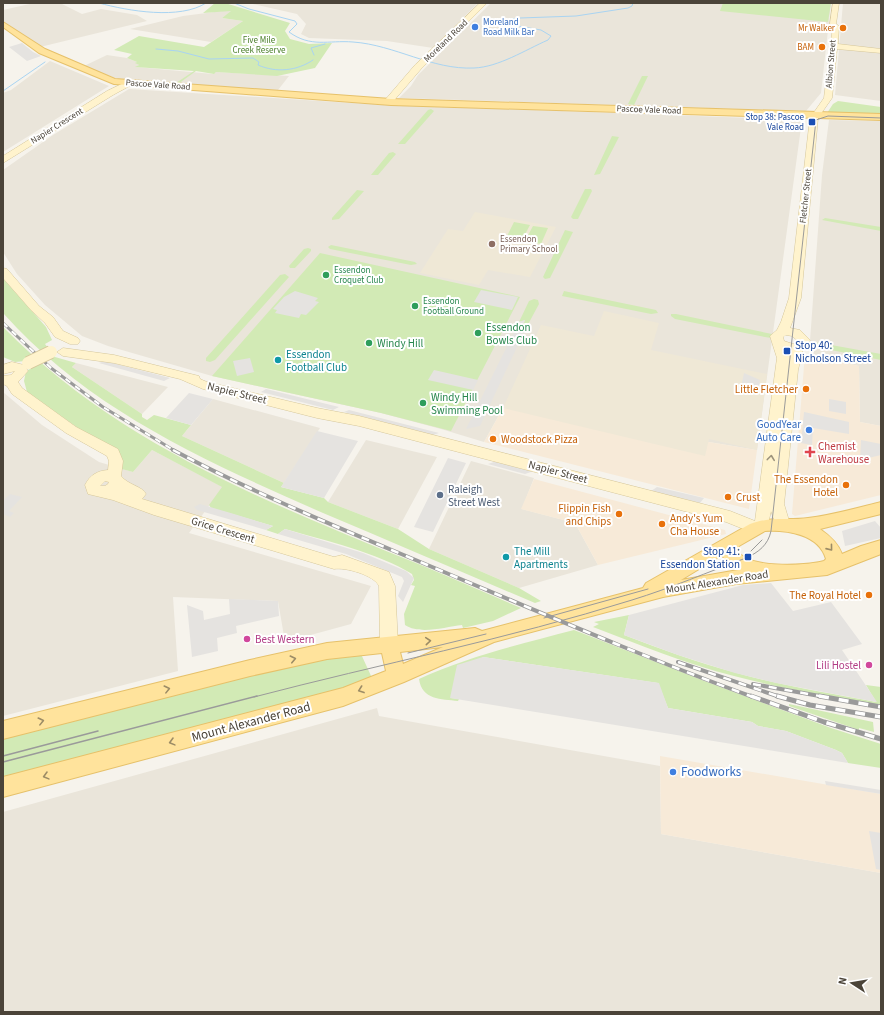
<svg xmlns="http://www.w3.org/2000/svg" width="884" height="1015" viewBox="0 0 884 1015" font-family="'Source Sans 3',sans-serif">
<rect width="100%" height="100%" fill="#f6f3ec"/>
<path fill="#eae5da" d="M34,3h26l22,11 19,-5 36,6 10,6 -107,26 -37,-26v-11z
M248,3h230l-45,45 -46,-7 -78,-3 -8,-4 5,-10 -9,-10z
M491,3h340l-10,90 -15,18 -407,-13 12,-12 7,-11z
M843,3h38v98l-46,-6z
M222,11h10l-10,7 21,3 -32,21 -81,-13 53,-13z
M107,55l20,3 10,4 -1,1 3,2 -3,2 77,7 3,-2 73,4 -11,14 -145,-8 -12,-2 -37,-14z
M50,61l59,25 -106,66v-59l8,-3z
M129,89l223,14 450,17 -45,330 -254,-42 -19,34 -43,-13 -60,-16 -169,-37 -104,-30 -26,-10 -37,-31 -28,-31 -14,-22v-82l50,-35z
M829,120l52,1v305l-21,-4 -1,-56 -50,-11 13,-180z
M76,363l92,24 -26,27 -70,-47z
M3,392l39,33 57,37 34,10 19,-22 71,37 -34,46 182,53 -20,38 -66,18 -7,-41 -105,-4 5,74 -175,45z
M213,399l107,29 -36,55 -102,-47z
M366,440l71,17 -39,72 -70,-27z
M471,461l63,17 -12,31 53,14 23,42 -79,23 -90,-39z
M377,708l2,8 281,50 1,68 220,39v139h-878v-200z"/>
<path fill="#f7ead8" d="M805,354l54,12 1,56 21,4v69l-86,21 -3,-2z
M503,408l254,42 -8,59 -265,-67z
M534,479l191,51 1,4 -128,31 -23,-42 -54,-14z
M660,756l221,38v79l-220,-39z"/>
<path fill="#efe8d6" d="M475,212l81,15 -26,50 -42,-7 -9,15 -59,-12 28,-44 15,2z
M604,311l55,12 -8,27 116,24 -10,76 -48,-11 -4,17 -202,-48 38,-83 53,11z"/>
<path fill="#d2eab5" d="M215,3h10l65,20 -5,8 5,8 19,5 23,-1 -17,25 -38,8 -61,-4 -2,2 -18,-3 -18,13 -2,-1 18,-12 -59,-4 4,-2 -4,-2 2,-1 -10,-4 5,-4 -18,-4 25,-14 65,11 39,-26 -21,-3 9,-7 -28,2z
M723,3h108l-3,19 -108,-11z
M642,76h6l-14,29 -6,-1z
M838,101l43,6v8l-54,-2 6,-9z
M431,109l3,2 -29,33h-7l30,-34z
M612,136l7,1 -19,37 -6,1z
M393,152l3,2 -18,21h-7l18,-22z
M585,189h6l1,2 -14,28h-5l-2,-2z
M357,190l7,1 -25,28 -7,1v-2z
M825,218l56,9v4l-59,-11z
M514,222l16,3 -8,15 -16,-2z
M533,226l15,2 -7,16 -16,-3z
M565,230l8,2 -23,46 -5,1 -2,-2z
M331,245l84,17 2,2 -6,1 -81,-16 -2,-2z
M308,248l3,1v2l-16,17h-5l-1,-2 15,-17z
M320,253l200,44 -69,134 -70,-18 -169,-37z
M285,274l4,3 -74,83 -5,2 -4,-1v-3l74,-83z
M3,278l43,49 6,13 -7,4 10,13 21,6 -4,4 70,47v3l5,3 7,-5 37,10 -9,11 102,47 -3,4 43,11 4,4 70,27 31,20 90,39 22,13 -6,2c-71,-30 -141,-60 -212,-90 -116,-51 -234,-103 -320,-200z
M564,291l92,19 2,3 -7,1 -89,-18z
M534,299l4,1 1,4 -14,26 -5,2 5,-12 -6,2 10,-21z
M671,314h5l96,20 -1,4 -6,-1 -90,-18 -4,-3z
M3,327c109,111 247,168 388,226 44,17 87,37 130,55l-28,13 -30,7 -1,-3c-17,2 -42,10 -57,0l-1,-11 11,-28 -4,-1 3,-5 -2,-6c-33,-21 -89,-34 -127,-45l-7,5 -12,-4 7,-4 -62,-18 -2,-3 13,-18 -70,-37 -19,22 -15,-4 1,-7 -37,-30 -55,-39 -3,-11 2,-10 6,-3 -6,-7 -11,1 -12,-5z
M809,341l72,13v6l-70,-14 -3,-2z
M629,615l-5,20c37,14 74,28 113,38 46,13 93,20 139,29l-10,-17 15,2v18c-49,-9 -99,-16 -147,-29 -48,-12 -94,-31 -141,-49l6,-3 -5,-2z
M574,630l133,52 124,46 50,16v24l-33,-5 -6,-10 -6,-3 -50,-19 -28,-5 -6,-4 -84,-14 -10,-25 -175,-26 -32,41 8,1 -1,2c-17,-2 -36,-1 -39,-22 50,-23 102,-35 155,-49z
M361,654l11,24 -6,4 -363,99v-45l277,-67 53,-12z
M789,704l84,18 1,10 -15,-4v2l-70,-24z"/>
<path fill="#e5e3e0" d="M22,43l11,9 8,4 -14,5 -18,-14z
M481,290l37,7 -6,13 -38,-8z
M295,291l23,7 -3,3 4,1 -13,13 -5,-1 -2,4 -24,-5 2,-3 -4,-1 11,-12z
M525,320l-5,11 5,-1 -45,96 -14,3 53,-107z
M250,358l4,14 -17,4 -4,-15z
M105,361l65,17 -6,3 -65,-18z
M434,370l44,10 -5,10 -45,-10z
M744,373l16,7 -1,9 -18,-2z
M266,389l73,18 -6,3 -72,-18z
M189,393l24,6 -22,26 -25,-7z
M829,399l17,3v12l-17,-3z
M349,410l90,23 -6,2 -89,-23z
M804,412l45,10v12l-36,-6 -1,17 -11,-2z
M317,431l41,10 -34,57 -43,-11z
M861,440l20,4v11l-21,5z
M448,458l18,5 -33,69 -19,-5z
M497,461l37,10 -9,3 -37,-10z
M657,487l47,11 -4,5 -49,-12z
M10,494l12,3 -13,14 5,2 -4,4 -7,-3v-13z
M200,504l34,10 39,12 -7,4 -69,-20 -3,-3z
M875,521l6,7v10l-36,8 -3,-15z
M285,529l78,24 43,18 8,7 -11,24 -5,-6 6,-15 -2,-4 -56,-23 -68,-20z
M771,583l22,28 38,-9 31,42 -20,6 35,52 -101,-19 -41,-10 -57,-18 -54,-20 5,-20 114,-30z
M229,599l49,2 1,15 -43,10 1,7 -20,5 1,13 -26,6 -5,-52 16,6 1,9 26,-6z
M483,657l176,26 9,25 84,14 6,4 28,5 50,19 6,3 6,10 -398,-65 7,-33z
M825,781l56,9v4l-55,-9z
M869,831l12,2v37l-5,-1z"/>
<g fill="none" stroke-linecap="round" stroke-linejoin="round">
<path stroke="#a9d4f2" stroke-width="1" d="M99,3c29,8 81,17 107,0
M234,3l15,6 46,12 2,3 -8,8c22,16 39,8 64,10 42,3 79,28 121,26 25,-1 51,-18 74,-28l3,-4 -10,-6 -35,-6 -4,-2 2,-2 16,-2 56,-2 52,-8 4,-2 1,-3
M156,49l22,2 31,8 44,-1 6,4 -1,3c18,8 39,6 55,-5
M314,55l-3,-7 14,-4
M3,91l42,-29"/>
<defs>
<path id="secondary" d="M480,3h7l-66,66 -30,35h-6v-4l30,-35z
M833,3h6l-3,21 3,2 -1,18 43,5v4l-44,-4 -5,49 -14,20 -17,180 -11,30 10,2 10,10 -3,8 -4,1 -5,21 -14,134 6,20 -3,4 -5,2 -5,-2 -6,-17 -4,18 -11,5 -30,-12 -367,-96 -42,-8 -114,-29 -23,-10 -66,-16 -51,-7 -6,-4 6,-4 51,7 85,21 1,3 7,3 110,26 42,8 371,95 25,10 22,-163 -7,-22 7,-6 4,-8 8,-24 21,-180 14,-20 9,-72 -3,-2zM786,335l6,1 6,5 -1,2 -4,1 -9,-3 -1,-4zM788,350l2,1 -1,5z
M128,81l7,2 -22,12 -110,68v-7l104,-65z
M3,268l4,1 32,37 14,11 10,14 15,7 2,3 -2,3h-8l-15,-7 -10,-14 -14,-13 -28,-32z
M12,362l12,3 4,6 -10,11 4,6 54,39 42,22 5,12 -2,15c7,9 21,10 25,18l-4,5 192,58 8,-2 47,17 6,14 3,58 -3,5 -6,3 -6,-3 -3,-5 -1,-58c-5,-11 -34,-19 -45,-17l-180,-54 -41,-15 -25,-6 -3,-9c5,-10 12,-14 23,-15l1,-9 -2,-5 -41,-23 -54,-39 -5,-8 -4,-2v-8l8,-1 4,-4 -12,3v-9zM105,481l4,1 -1,2 -3,2h-5z"/>
<path id="primary" d="M3,22l42,27 70,30 276,20 490,15v6l-490,-15 -277,-21 -75,-31 -36,-26z
M881,502v12l-61,15c10,7 18,14 22,25l19,-8 20,-6v14l-54,21 -91,9 -73,13 -169,45 -90,40 -61,24 -340,91v-20l340,-89 43,-17 -4,-18 -55,6 -77,17 -247,63v-18l247,-61 77,-17 148,-15 7,3 161,-43 3,-5 104,-59c22,-8 37,-3 58,-6 25,-3 49,-10 73,-16zM765,531c22,-1 54,3 61,28l-2,2c-19,5 -77,8 -87,-11l2,-4zM722,555l5,8 11,7 -57,10zM443,647l-40,17 -3,-12z"/>
</defs>
<use href="#secondary" stroke="#d6c79b" stroke-width="1"/>
<use href="#primary" stroke="#e6c16a" stroke-width="2"/>
<use href="#secondary" fill="#fff3cd" fill-rule="evenodd"/>
<use href="#primary" fill="#ffe39c" fill-rule="evenodd"/>
<path stroke="#9a9a9a" stroke-width="1" d="M751,551l11,-11
M544,618l104,-29
M408,653l78,-19
M254,697c126,-33 254,-58 378,-97 39,-12 76,-28 114,-42 13,-6 22,-13 25,-27l45,-411 12,-4 53,2"/>
<path stroke="#9a9a9a" stroke-width="1.5" d="M3,756l95,-25
M3,762l254,-66"/>
<defs>
<path id="rail-far2" d="M3,323l48,45 52,39 72,44"/>
<path id="rail-far1" d="M173,450c90,48 184,85 278,125 100,42 200,85 302,122
M678,662l102,35
M753,684l72,13"/>
<path id="rail" d="M751,696l73,26 57,17
M777,696l33,9 71,12
M819,696l62,11"/>
</defs>
<use href="#rail-far2" stroke="#9a9a9a" stroke-width="3"/>
<use href="#rail-far1" stroke="#9a9a9a" stroke-width="4"/>
<use href="#rail" stroke="#9a9a9a" stroke-width="5"/>
<use href="#rail-far2" stroke="#fff" stroke-width="2" stroke-dasharray="6" stroke-linecap="butt"/>
<use href="#rail-far1" stroke="#fff" stroke-width="2.5" stroke-dasharray="8" stroke-linecap="butt"/>
<use href="#rail" stroke="#fff" stroke-width="3.5" stroke-dasharray="10" stroke-linecap="butt"/>
<defs>
<path id="secondary-bridge" d="M28,363l23,-11"/>
</defs>
<use href="#secondary-bridge" stroke="#d6c79b" stroke-width="14" stroke-linecap="butt"/>
<use href="#secondary-bridge" stroke="#fff3cd" stroke-width="12"/>
</g>
<defs><path id="oneway-chevron" d="M-2-3.5L2.5 0L-2 3.5" fill="none" stroke-width="1.6" stroke-linecap="round" stroke-linejoin="round"/></defs>
<use stroke="#9c937c" href="#oneway-chevron" transform="translate(771 458) rotate(-83)"/>
<g stroke="#9c8c66">
<use href="#oneway-chevron" transform="translate(830 548) rotate(51)"/>
<use href="#oneway-chevron" transform="translate(428 641) rotate(-5)"/>
<use href="#oneway-chevron" transform="translate(293 659) rotate(-13)"/>
<use href="#oneway-chevron" transform="translate(167 689) rotate(-14)"/>
<use href="#oneway-chevron" transform="translate(361 690) rotate(160)"/>
<use href="#oneway-chevron" transform="translate(41 721) rotate(-14)"/>
<use href="#oneway-chevron" transform="translate(172 742) rotate(165)"/>
<use href="#oneway-chevron" transform="translate(46 776) rotate(165)"/>
</g>
<g fill="#3f7fe0" stroke="#fff" stroke-width="1.5">
<circle cx="475" cy="27" r="4"/>
<circle cx="809" cy="430" r="4"/>
<circle cx="673" cy="772" r="4"/>
</g>
<g fill="#e8710a" stroke="#fff" stroke-width="1.5">
<circle cx="843" cy="28" r="4"/>
<circle cx="822" cy="47" r="4"/>
<circle cx="806" cy="389" r="4"/>
<circle cx="493" cy="439" r="4"/>
<circle cx="846" cy="485" r="4"/>
<circle cx="728" cy="497" r="4"/>
<circle cx="619" cy="514" r="4"/>
<circle cx="662" cy="524" r="4"/>
<circle cx="869" cy="595" r="4"/>
</g>
<g fill="#1a4fb4" stroke="#fff" stroke-width="1.5">
<rect x="808" y="118" width="8" height="8" rx="2"/>
<rect x="783" y="347" width="8" height="8" rx="2"/>
<rect x="744" y="553" width="8" height="8" rx="2"/>
</g>
<circle fill="#8d6e63" stroke="#fff" stroke-width="1.5" cx="492" cy="244" r="4"/>
<g fill="#2e9e5b" stroke="#fff" stroke-width="1.5">
<circle cx="326" cy="275" r="4"/>
<circle cx="415" cy="306" r="4"/>
<circle cx="478" cy="333" r="4"/>
<circle cx="369" cy="343" r="4"/>
<circle cx="423" cy="403" r="4"/>
</g>
<g fill="#0f9aa8" stroke="#fff" stroke-width="1.5">
<circle cx="278" cy="360" r="4"/>
<circle cx="506" cy="557" r="4"/>
</g>
<path fill="#e0444e" stroke="#fff" stroke-width="1.5" d="M808 446h4v4h4v4h-4v4h-4v-4h-4v-4h4z"/>
<circle fill="#5c6f8a" stroke="#fff" stroke-width="1.5" cx="440" cy="495" r="4"/>
<g fill="#d1479c" stroke="#fff" stroke-width="1.5">
<circle cx="247" cy="639" r="4"/>
<circle cx="869" cy="665" r="4"/>
</g>
<g text-anchor="middle" dominant-baseline="central" stroke-width="4" stroke-linejoin="round" paint-order="stroke">
<g font-size="9" fill="#366cbe" stroke="#fff" text-anchor="start">
<text x="483" y="22">Moreland<tspan x="483" dy="10">Road Milk Bar</tspan></text>
</g>
<g font-size="9" fill="#c56008" stroke="#fff" text-anchor="end">
<text x="835" y="28">Mr Walker</text>
<text x="814" y="47">BAM</text>
</g>
<g font-size="9" fill="#4a7f2a" stroke="#fff">
<text x="259" y="40">Five Mile<tspan x="259" dy="10">Creek Reserve</tspan></text>
</g>
<g font-size="9" fill="#4b4439" stroke="#fff">
<text transform="translate(446 41) rotate(-44)">Moreland Road</text>
<text transform="translate(831 64) rotate(-85)">Albion Street</text>
<text transform="translate(158 85) rotate(4)">Pascoe Vale Road</text>
<text transform="translate(649 110) rotate(2)">Pascoe Vale Road</text>
<text transform="translate(57 126) rotate(-32)">Napier Crescent</text>
<text transform="translate(806 196) rotate(-84)">Fletcher Street</text>
</g>
<g font-size="9" fill="#164399" stroke="#fff" text-anchor="end">
<text x="804" y="117">Stop 38: Pascoe<tspan x="804" dy="10">Vale Road</tspan></text>
</g>
<g font-size="9" fill="#785e54" stroke="#fff" text-anchor="start">
<text x="500" y="239">Essendon<tspan x="500" dy="10">Primary School</tspan></text>
</g>
<g font-size="9" fill="#27864d" stroke="#fff" text-anchor="start">
<text x="334" y="270">Essendon<tspan x="334" dy="10">Croquet Club</tspan></text>
<text x="423" y="301">Essendon<tspan x="423" dy="10">Football Ground</tspan></text>
</g>
<g font-size="11" fill="#27864d" stroke="#fff" text-anchor="start">
<text x="486" y="327">Essendon<tspan x="486" dy="13">Bowls Club</tspan></text>
<text x="377" y="343">Windy Hill</text>
<text x="431" y="397">Windy Hill<tspan x="431" dy="13">Swimming Pool</tspan></text>
</g>
<g font-size="11" fill="#164399" stroke="#fff" text-anchor="start">
<text x="795" y="345">Stop 40:<tspan x="795" dy="13">Nicholson Street</tspan></text>
<text x="740" y="551" text-anchor="end">Stop 41:<tspan x="740" dy="13">Essendon Station</tspan></text>
</g>
<g font-size="11" fill="#0d838f" stroke="#fff" text-anchor="start">
<text x="286" y="354">Essendon<tspan x="286" dy="13">Football Club</tspan></text>
<text x="514" y="551">The Mill<tspan x="514" dy="13">Apartments</tspan></text>
</g>
<g font-size="11" fill="#c56008" stroke="#fff" text-anchor="end">
<text x="798" y="389">Little Fletcher</text>
<text x="501" y="439" text-anchor="start">Woodstock Pizza</text>
<text x="838" y="479">The Essendon<tspan x="838" dy="13">Hotel</tspan></text>
<text x="736" y="497" text-anchor="start">Crust</text>
<text x="611" y="508">Flippin Fish<tspan x="611" dy="13">and Chips</tspan></text>
<text x="670" y="518" text-anchor="start">Andy's Yum<tspan x="670" dy="13">Cha House</tspan></text>
<text x="861" y="595">The Royal Hotel</text>
</g>
<g font-size="11" fill="#4b4439" stroke="#fff">
<text transform="translate(237 393) rotate(14)">Napier Street</text>
<text transform="translate(558 472) rotate(15)">Napier Street</text>
<text transform="translate(223 530) rotate(17)">Grice Crescent</text>
<text transform="translate(717 582) rotate(-9)">Mount Alexander Road</text>
</g>
<g font-size="11" fill="#366cbe" stroke="#fff" text-anchor="end">
<text x="801" y="424">GoodYear<tspan x="801" dy="13">Auto Care</tspan></text>
</g>
<g font-size="11" fill="#be3a42" stroke="#fff" text-anchor="start">
<text x="818" y="446">Chemist<tspan x="818" dy="13">Warehouse</tspan></text>
</g>
<g font-size="11" fill="#4e5e75" stroke="#fff" text-anchor="start">
<text x="448" y="489">Raleigh<tspan x="448" dy="13">Street West</tspan></text>
</g>
<g font-size="11" fill="#b23c85" stroke="#fff" text-anchor="start">
<text x="255" y="639">Best Western</text>
<text x="861" y="665" text-anchor="end">Lili Hostel</text>
</g>
<g font-size="13" fill="#4b4439" stroke="#fff">
<text transform="translate(251 722) rotate(-15)">Mount Alexander Road</text>
</g>
<g font-size="13" fill="#366cbe" stroke="#fff" text-anchor="start">
<text x="681" y="772">Foodworks</text>
</g>
</g>
<rect width="884" height="1015" fill="none" stroke="#4b4439" stroke-width="8"/>
<g transform="translate(852 983) rotate(282)" stroke="#ffffff" stroke-width="3" paint-order="stroke">
<path d="M0-3L7 15L0 10L-7 15Z" fill="#4b4439"/>
<text y="-6" font-size="11" font-weight="bold" text-anchor="middle" fill="#4b4439">N</text>
</g>
</svg>
